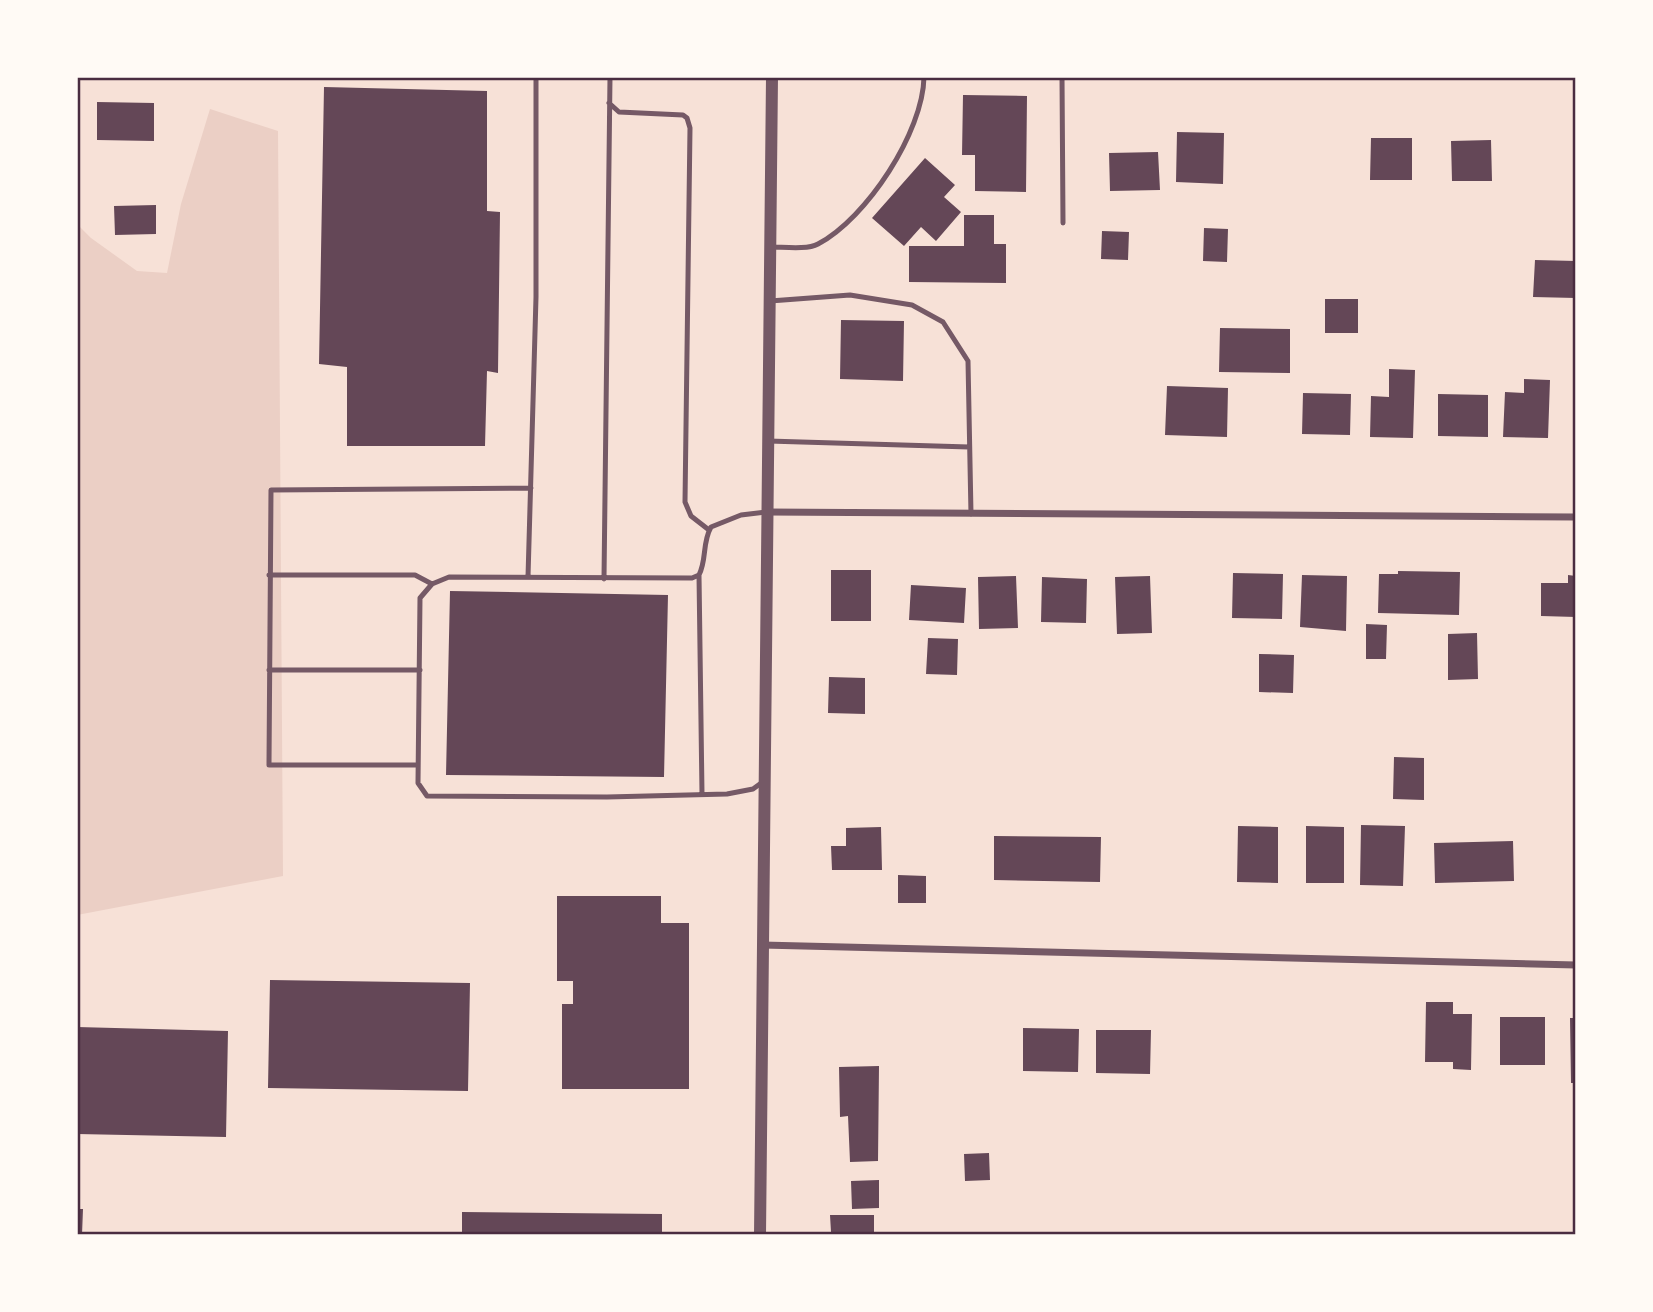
<svg xmlns="http://www.w3.org/2000/svg" width="1653" height="1312" viewBox="0 0 1653 1312" font-family="'Nunito Sans',sans-serif">
<rect width="100%" height="100%" fill="#f7e1d7"/>
<path fill="#ebcfc5" d="M210,109l68,22 5,745 -206,39v-691l14,14 46,33 30,2 14,-69z"/>
<path fill="#644757" d="M324,87l163,4v120l13,1 -2,161 -11,-2 -2,75h-138v-79l-28,-3z
M963,95l64,1 -1,96 -51,-1v-36h-13z
M97,102l57,1v38l-57,-1z
M1177,132l47,1 -1,51 -47,-2z
M1371,138h41v42h-42z
M1491,140l1,41h-40l-1,-40z
M1158,152l2,38 -50,1 -1,-38z
M925,158l30,27 -11,12 17,15 -25,29 -15,-14 -17,19 -32,-28z
M156,205v29l-41,1 -1,-29z
M964,215h30v29h12v39l-97,-1v-36h55z
M1204,228l24,1 -1,33 -24,-1z
M1102,231l27,1 -1,28 -27,-1z
M1535,260l41,1v37l-43,-1z
M1325,299h33v34h-33z
M841,320l63,1 -1,60 -63,-2z
M1220,328l70,1v44l-71,-1z
M1389,369l26,1 -2,68 -43,-1 1,-41 18,1z
M1524,379l26,1 -2,58 -45,-1 2,-45 19,1z
M1167,386l61,2 -1,49 -62,-2z
M1303,393l48,1 -1,41 -48,-1z
M1438,394l50,1v42l-50,-1z
M831,570h40v51h-40z
M1398,571l62,1 -1,43 -81,-2 1,-39h19z
M1233,573l50,1 -1,45 -50,-1z
M1302,575l45,1 -1,55 -46,-4z
M1568,575l8,1v41l-35,-1v-33h27z
M1016,576l2,52 -39,1 -1,-52z
M1150,576l2,57 -35,1 -2,-57z
M1042,577l45,2 -1,44 -45,-1z
M911,585l55,3 -2,35 -55,-3z
M450,591l218,4 -4,182 -218,-2z
M1366,624l21,1 -1,34h-20z
M1477,633l1,46 -30,1v-46z
M928,638l30,1 -1,36 -31,-1z
M1259,654l35,1 -1,38 -34,-1z
M829,677l36,1v36l-37,-1z
M1394,757l30,1v42l-31,-1z
M1361,825l44,1 -2,60 -43,-1z
M1238,826l40,1v56l-41,-1z
M1306,826l38,1v56h-38z
M881,827l1,43h-50l-1,-24h15v-18z
M994,836l107,1 -1,45 -106,-2z
M1513,841l1,40 -79,2 -1,-40z
M898,875l28,1v27h-28z
M557,896h104v27h28v166h-127v-85h11v-23h-16z
M270,980l200,3 -2,108 -200,-3z
M1426,1002h27v12h19l-1,56 -18,-1v-7h-28z
M1500,1017h45v48h-45z
M1570,1018h6v65h-5z
M77,1027l151,4 -2,106 -149,-3z
M1023,1028l56,1 -1,43 -55,-1z
M1096,1030h55l-1,44 -54,-1z
M879,1066l-1,95 -28,1 -2,-46 -8,1 -1,-50z
M989,1153l1,27 -25,1 -1,-27z
M879,1180v28l-27,1 -1,-28z
M77,1209h6l-1,26h-5z
M462,1212l200,2v21h-200z
M830,1215h44v20l-43,-3z"/>
<g fill="none" stroke-linecap="round" stroke-linejoin="round">
<path stroke="#755966" stroke-width="5" d="M1062,77l1,146
M609,103l10,9 64,3 4,3 3,10 -5,374 6,14 18,14
M770,247c14,0 37,3 48,-3 49,-26 105,-112 106,-167
M770,301l80,-6 62,10 31,17 25,39 3,153
M768,441l201,6
M269,575h146l17,9
M699,575l3,219
M528,577l8,-280v-220
M604,579l6,-502
M269,670h151
M418,765h-149l2,-275 260,-2
M764,781l-11,8 -26,5 -120,3 -180,-1 -9,-13 2,-185 12,-14 17,-7 243,1 7,-3c8,-16 3,-32 12,-48l30,-12 26,-3"/>
<path stroke="#755966" stroke-width="7" d="M767,512l809,5
M762,945l814,20"/>
<path stroke="#755966" stroke-width="12" d="M760,1235l12,-1158"/>
</g>
<rect width="1653" height="1312" fill="none" stroke="#fffaf5" stroke-width="158"/>
<rect x="79" y="79" width="1495" height="1154" fill="none" stroke="#4a2c40" stroke-width="2.5"/>
</svg>
